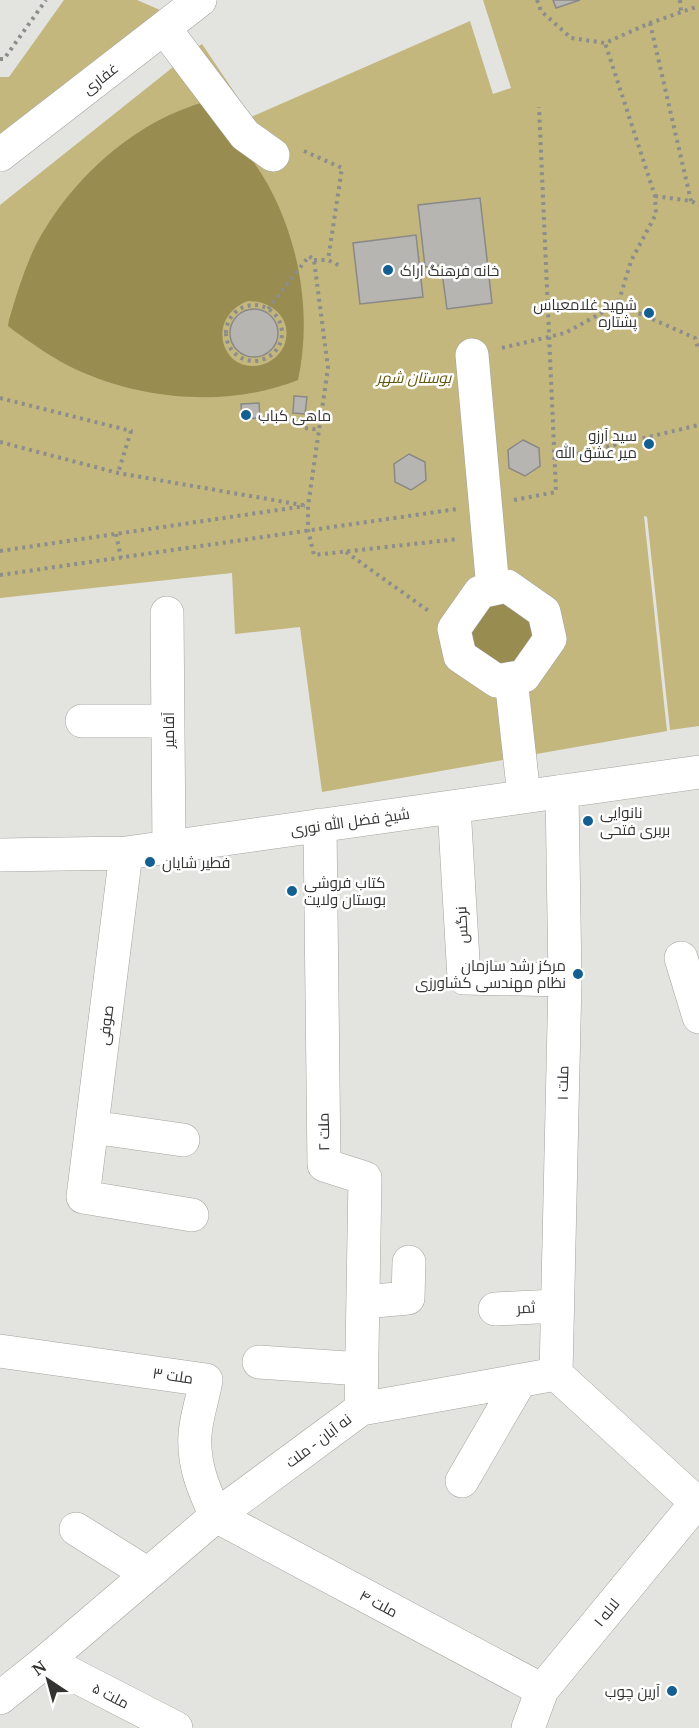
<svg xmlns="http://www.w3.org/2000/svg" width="699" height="1728" viewBox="0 0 699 1728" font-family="'Noto Serif',Cairo,serif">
<rect width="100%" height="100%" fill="#e3e3e0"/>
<path fill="#c3b77e" d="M64,0h73l23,10 -160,124v-57h9z
M483,0h216v726l-29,4 -23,-213 -3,-1 23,215 -345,61 -22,-165 -65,7 -3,-61 -232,25v-393l202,-161 49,73 219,-96 23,73 18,-6z"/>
<path fill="#988c50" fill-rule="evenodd" d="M201,103c19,18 37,36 52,58 43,60 61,146 45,219 -70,28 -157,20 -223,-11 -23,-11 -42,-25 -62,-39l-5,-4 1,-6c7,-24 14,-47 24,-69 33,-67 97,-127 168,-148zM248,301c25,0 46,19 36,45 -4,8 -11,15 -20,18 -41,14 -61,-46 -16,-63z
M503,602l28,19 2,14 -18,27 -15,3 -27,-18 -3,-15 19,-27z"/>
<path fill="#b6b5b2" stroke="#8a8987" stroke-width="1.5" d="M553,0h27l-24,8z
M480,198l12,105 -45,6 -6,-44 -16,2 -7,-62z
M416,235l7,62 -63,7 -7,-61z
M230 333a24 24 0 1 1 48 0a24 24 0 1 1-48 0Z
M294,396l13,1 -2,17 -12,-1z
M259,403l1,15 -18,1 -1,-15z
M523,440l16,8 1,18 -15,10 -16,-8 -1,-18z
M409,454l16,8 1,18 -15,10 -16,-8 -1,-18z"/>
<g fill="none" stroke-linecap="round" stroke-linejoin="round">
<defs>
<path id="minor" d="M164,28l81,107 28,20
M0,155l200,-155
M472,355l21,234
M507,586l37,26 6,27 -26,37 -27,5 -37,-25 -6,-27 26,-37z
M167,613l2,234
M511,679l13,117
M82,721h86
M454,807l10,171 101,2
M320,825l4,340 41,13 -4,231
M126,853l-43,344 109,18
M0,855l126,-2 573,-81
M681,958l18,59
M92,1127l91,13
M363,1302l45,-4 1,-36
M495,1309l62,-3
M0,1351l206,29c-3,18 -10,37 -11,55 -2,30 9,55 21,81l326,174
M259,1362l102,7
M556,1374l9,-394 -3,-189
M462,1481l58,-100
M76,1529l72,45
M46,1661l130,67
M0,1698l46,-37 170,-145 145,-107 195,-35 143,131
M528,1728l14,-38 154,-187"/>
</defs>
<use href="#minor" stroke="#a3a3a0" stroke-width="34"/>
<path stroke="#8d8d8b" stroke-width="4" stroke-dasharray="3 4.5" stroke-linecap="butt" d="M537,0l4,11 30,27 34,5 45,-20 49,-17
M680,0l1,12
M650,23l41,178
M0,59h4l42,-59
M304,151l38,17 -14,92
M655,196l36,5 8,4
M314,260h14l12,6
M618,304l77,34 4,13
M226 333a28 28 0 1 1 56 0a28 28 0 1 1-56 0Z
M268,309l41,-53 5,4 14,108 -20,138v24l6,25 144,-16
M502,348l63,-15 53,-29 13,-43 25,-47 -1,-18 -50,-153
M0,398l131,33 -13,42
M305,428l15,2
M0,442l118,31 190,33
M555,459l144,-34
M514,500l42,-8 -17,-385
M116,534l5,24
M0,551l305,-45
M346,552l84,60
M0,575l457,-66"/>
<use href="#minor" stroke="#fff" stroke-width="33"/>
</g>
<g fill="#145f92" stroke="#fff" stroke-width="2">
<circle cx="388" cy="270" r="6"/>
<circle cx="649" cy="313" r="6"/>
<circle cx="246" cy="415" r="6"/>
<circle cx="649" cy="444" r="6"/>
<circle cx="588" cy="821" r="6"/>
<circle cx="150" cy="862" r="6"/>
<circle cx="292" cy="891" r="6"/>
<circle cx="578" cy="974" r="6"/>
<circle cx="672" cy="1691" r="6"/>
</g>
<g text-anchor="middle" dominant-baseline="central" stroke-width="5" stroke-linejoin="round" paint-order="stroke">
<g font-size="15" fill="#333332" stroke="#fff">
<text transform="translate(100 78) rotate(-38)">غفاری</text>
<text transform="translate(168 730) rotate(-90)">آقامیر</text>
<text transform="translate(350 821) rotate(-8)">شیخ فضل الله نوری</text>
<text transform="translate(461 925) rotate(-93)">نرگس</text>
<text transform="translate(105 1025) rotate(-83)">صوفی</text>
<text transform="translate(562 1083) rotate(-89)">ملت ۱</text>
<text transform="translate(323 1132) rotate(-91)">ملت ۲</text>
<text transform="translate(526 1307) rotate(-3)">ثمر</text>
<text transform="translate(173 1375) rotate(8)">ملت ۳</text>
<text transform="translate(318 1440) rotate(-37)">نه آبان - ملت</text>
<text transform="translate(379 1603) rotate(28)">ملت ۴</text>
<text transform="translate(606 1612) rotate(-51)">لاله ۱</text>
<text transform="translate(111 1695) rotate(27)">ملت ۵</text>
</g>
<g font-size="15" fill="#333332" stroke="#fff" text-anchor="start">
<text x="400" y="270">خانه فرهنگ اراک</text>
<text x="637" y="304" text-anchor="end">شهید غلامعباس<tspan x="637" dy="17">پشتاره</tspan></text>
<text x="258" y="415">ماهی کباب</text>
<text x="637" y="435" text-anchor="end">سید آرزو<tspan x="637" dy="17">میر عشق الله</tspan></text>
<text x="600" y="812">نانوایی<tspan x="600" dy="17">بربری فتحی</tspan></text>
<text x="162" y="862">فطیر شایان</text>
<text x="304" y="882">کتاب فروشی<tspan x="304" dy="17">بوستان ولایت</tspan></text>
<text x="566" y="965" text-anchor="end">مرکز رشد سازمان<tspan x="566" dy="17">نظام مهندسی کشاورزی</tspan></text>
<text x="660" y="1691" text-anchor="end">آرین چوب</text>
</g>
<g font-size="15" font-style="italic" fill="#615407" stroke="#fff">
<text x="414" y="377">بوستان شهر</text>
</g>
</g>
<g transform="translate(48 1680) rotate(324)" stroke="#ffffff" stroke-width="4.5" paint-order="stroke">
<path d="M0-4.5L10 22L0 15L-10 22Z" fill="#333332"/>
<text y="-9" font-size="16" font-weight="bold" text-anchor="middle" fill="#333332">N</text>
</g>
</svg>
